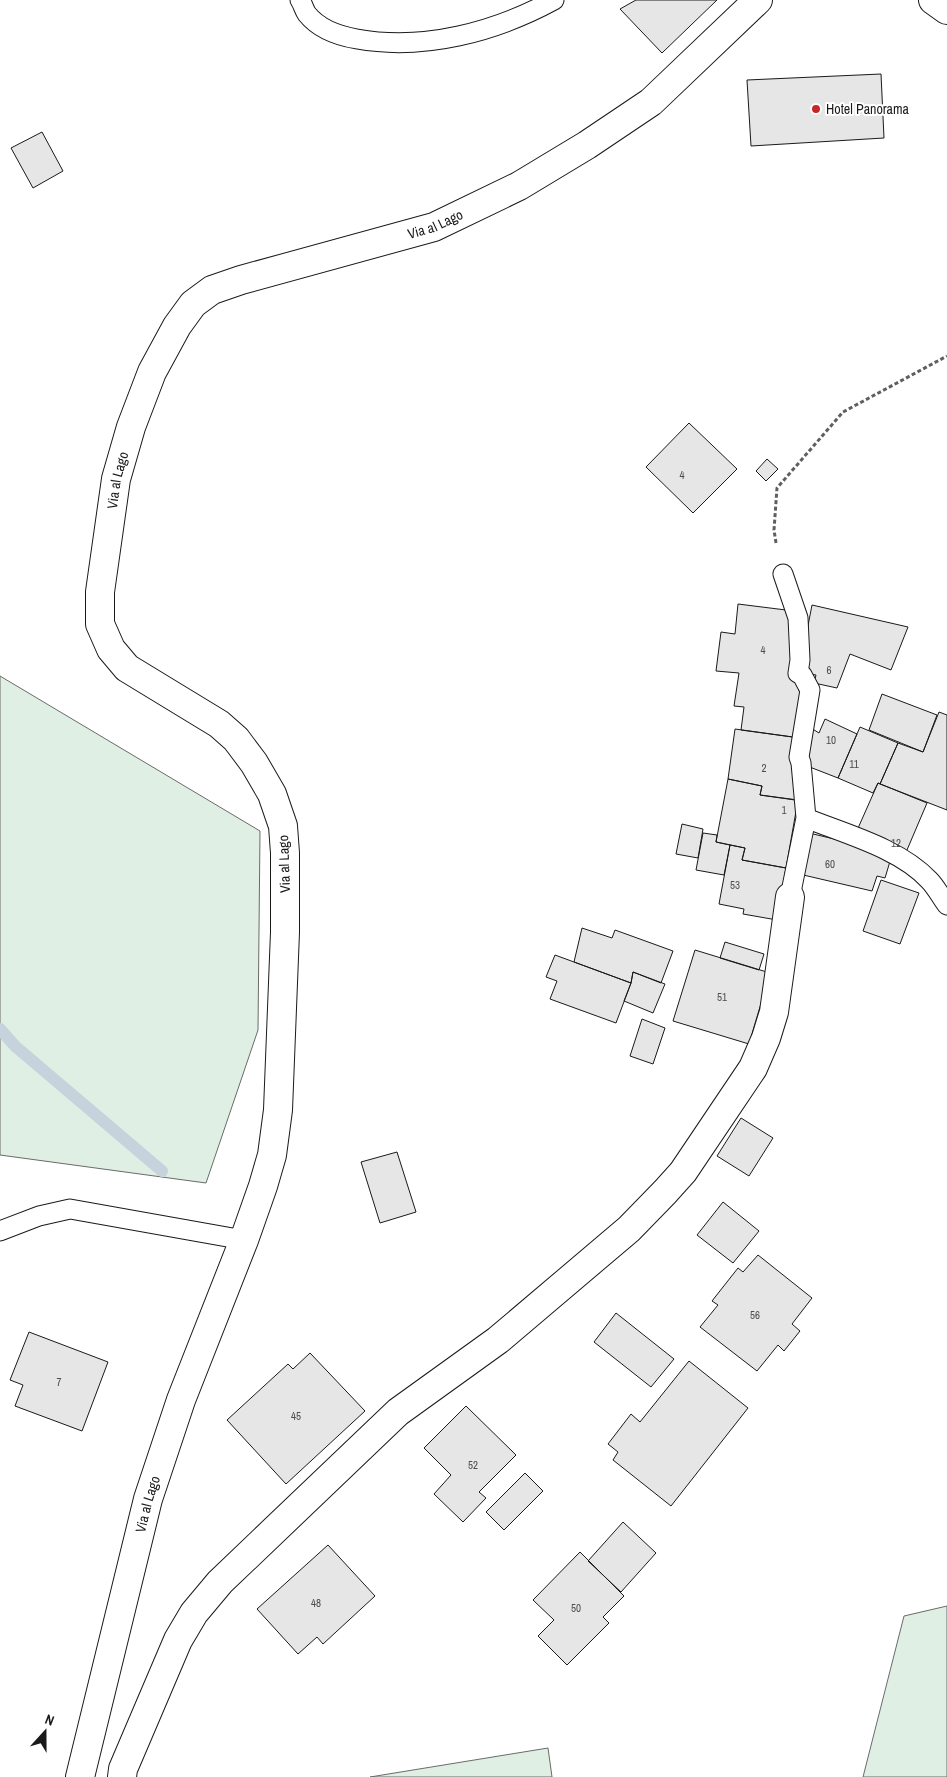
<svg xmlns="http://www.w3.org/2000/svg" width="947" height="1777" viewBox="0 0 947 1777" font-family="'Archivo Narrow',sans-serif">
<rect width="100%" height="100%" fill="#fff"/>
<path fill="#e0efe3" stroke="#6a6a6a" d="M0,676l260,155 -2,199 -52,153 -206,-28z
M947,1606v171h-84l41,-161z
M548,1748l4,29h-182z"/>
<g fill="none" stroke-linecap="round" stroke-linejoin="round">
<path stroke="#c6d2dc" stroke-width="12" d="M0,1029l15,17 147,125"/>
</g>
<path fill="#e6e6e6" stroke="#1a1a1a" d="M636,0h81l-55,53 -42,-44z
M881,74l3,64 -133,8 -4,-66z
M42,132l21,39 -30,17 -22,-40z
M689,423l48,46 -44,44 -47,-46z
M767,459l11,10 -12,12 -10,-10z
M738,604l56,7 7,65 -2,15 7,1 -6,46 -59,-8 3,-23 -10,-1 5,-33 -23,-2 5,-39 14,2z
M812,605l96,22 -17,43 -41,-16 -13,34 -23,-5 2,-8 -17,-3z
M882,694l55,21 -14,37 -54,-22z
M939,712l8,3v95l-67,-26 18,-41 25,9z
M825,719l32,15 -19,44 -36,-14 9,-36 8,5z
M860,727l38,16 -18,41 -2,-1 -5,10 -35,-15z
M735,729l65,9 1,26 -6,36 -35,-5 2,-9 -34,-7z
M728,779l34,7 -2,9 38,5 -12,68 -44,-8 3,-12 -29,-6z
M878,783l49,20 -23,54 -49,-22z
M682,824l21,5 -5,29 -22,-4z
M703,833l14,2 -1,7 14,3 -6,30 -28,-5z
M809,833l76,18 6,7 -6,20 -8,-2 -5,15 -73,-17z
M730,845l15,3 -3,12 44,8 -9,52 -34,-6 1,-5 -25,-5z
M881,880l38,13 -19,51 -37,-13z
M582,928l30,10 3,-8 58,21 -12,32 -28,-11 -2,11 -57,-21z
M725,942l39,12 -5,16 -39,-12z
M695,950l75,23 -21,71 -76,-23z
M555,955l76,28 -15,40 -66,-24 7,-18 -11,-4z
M633,972l32,12 -12,29 -29,-12 7,-18z
M642,1019l23,9 -12,36 -23,-8z
M741,1118l32,20 -24,38 -32,-20z
M397,1152l19,60 -36,11 -19,-61z
M723,1202l36,29 -26,32 -36,-28z
M758,1255l54,43 -20,26 8,7 -16,20 -6,-6 -21,26 -57,-44 18,-22 -6,-4 26,-33 5,4z
M616,1313l58,46 -23,28 -57,-45z
M29,1332l79,30 -26,69 -67,-25 8,-21 -13,-5z
M310,1353l55,58 -79,73 -59,-64 61,-56 5,5z
M689,1361l59,47 -77,98 -58,-46 5,-8 -10,-8 23,-30 9,8z
M466,1406l50,49 -37,37 7,6 -23,24 -29,-28 17,-19 -27,-27z
M525,1473l18,18 -39,39 -18,-18z
M623,1522l33,31 -35,39 -33,-31z
M328,1545l47,51 -52,48 -6,-7 -19,17 -41,-45z
M580,1552l44,44 -21,21 6,6 -42,42 -29,-29 16,-16 -21,-20z"/>
<g fill="none" stroke-linecap="round" stroke-linejoin="round">
<defs>
<path id="lane" d="M300,0c3,4 4,10 7,14 12,15 32,22 50,25 67,12 138,-7 197,-39
M783,574l15,44 2,42 -2,13 4,2 8,15 -11,67 2,6 5,55 -16,79
M806,818c39,16 93,30 123,62 7,7 12,17 18,25
M0,1231l39,-15 31,-7 174,31"/>
<g id="street">
<path d="M933,0l14,10"/>
<path id="s1" d="M80,1777l68,-278 33,-99 63,-160 19,-54 9,-31 6,-45 7,-178v-79l-2,-27 -11,-32 -18,-31 -18,-24 -17,-15 -92,-56 -16,-19 -11,-25v-32l16,-113 15,-52 21,-55 25,-46 16,-22 19,-14 29,-10 193,-53 85,-41 68,-41 64,-43 107,-102"/>
<path d="M122,1777l1,-8 55,-129 16,-27 26,-31 178,-170 100,-72 131,-111 36,-37 18,-20 70,-104 13,-30 8,-26 16,-115"/>
</g>
</defs>
<use href="#lane" stroke="#1a1a1a" stroke-width="21"/>
<use href="#street" stroke="#1a1a1a" stroke-width="30"/>
<path stroke="#5f5f5f" stroke-width="3" stroke-dasharray="4 2.5" stroke-linecap="butt" d="M776,543l-2,-13 3,-42 66,-76 104,-56"/>
<use href="#lane" stroke="#fff" stroke-width="19"/>
<use href="#street" stroke="#fff" stroke-width="28"/>
</g>
<circle fill="#c62828" stroke="#fff" stroke-width="2" cx="816" cy="109" r="5"/>
<g text-anchor="middle" dominant-baseline="central" stroke-width="4" stroke-linejoin="round" paint-order="stroke">
<g font-size="11" fill="#4d4d4d">
<text x="682" y="475">4</text>
<text x="763" y="650">4</text>
<text x="829" y="670">6</text>
<text x="831" y="740">10</text>
<text x="854" y="764">11</text>
<text x="764" y="768">2</text>
<text x="784" y="810">1</text>
<text x="896" y="843">12</text>
<text x="830" y="864">60</text>
<text x="735" y="885">53</text>
<text x="722" y="997">51</text>
<text x="755" y="1315">56</text>
<text x="59" y="1382">7</text>
<text x="296" y="1416">45</text>
<text x="473" y="1465">52</text>
<text x="316" y="1603">48</text>
<text x="576" y="1608">50</text>
</g>
<g font-size="14" fill="#1a1a1a" stroke="#fff" text-anchor="start">
<text x="826" y="109">Hotel Panorama</text>
</g>
<g font-size="14" fill="#1a1a1a" stroke="#fff">
<text stroke="none"><textPath href="#s1" startOffset="1859">Via al Lago</textPath></text>
<text stroke="none"><textPath href="#s1" startOffset="1409">Via al Lago</textPath></text>
<text transform="translate(284 864) rotate(-92)">Via al Lago</text>
<text stroke="none"><textPath href="#s1" startOffset="281">Via al Lago</textPath></text>
</g>
</g>
<g transform="translate(45 1732) rotate(21)" stroke="#ffffff" stroke-width="4" paint-order="stroke">
<path d="M0-4L9 19L0 12L-9 19Z" fill="#1a1a1a"/>
<text y="-8" font-size="14" font-weight="bold" text-anchor="middle" fill="#1a1a1a">N</text>
</g>
</svg>
